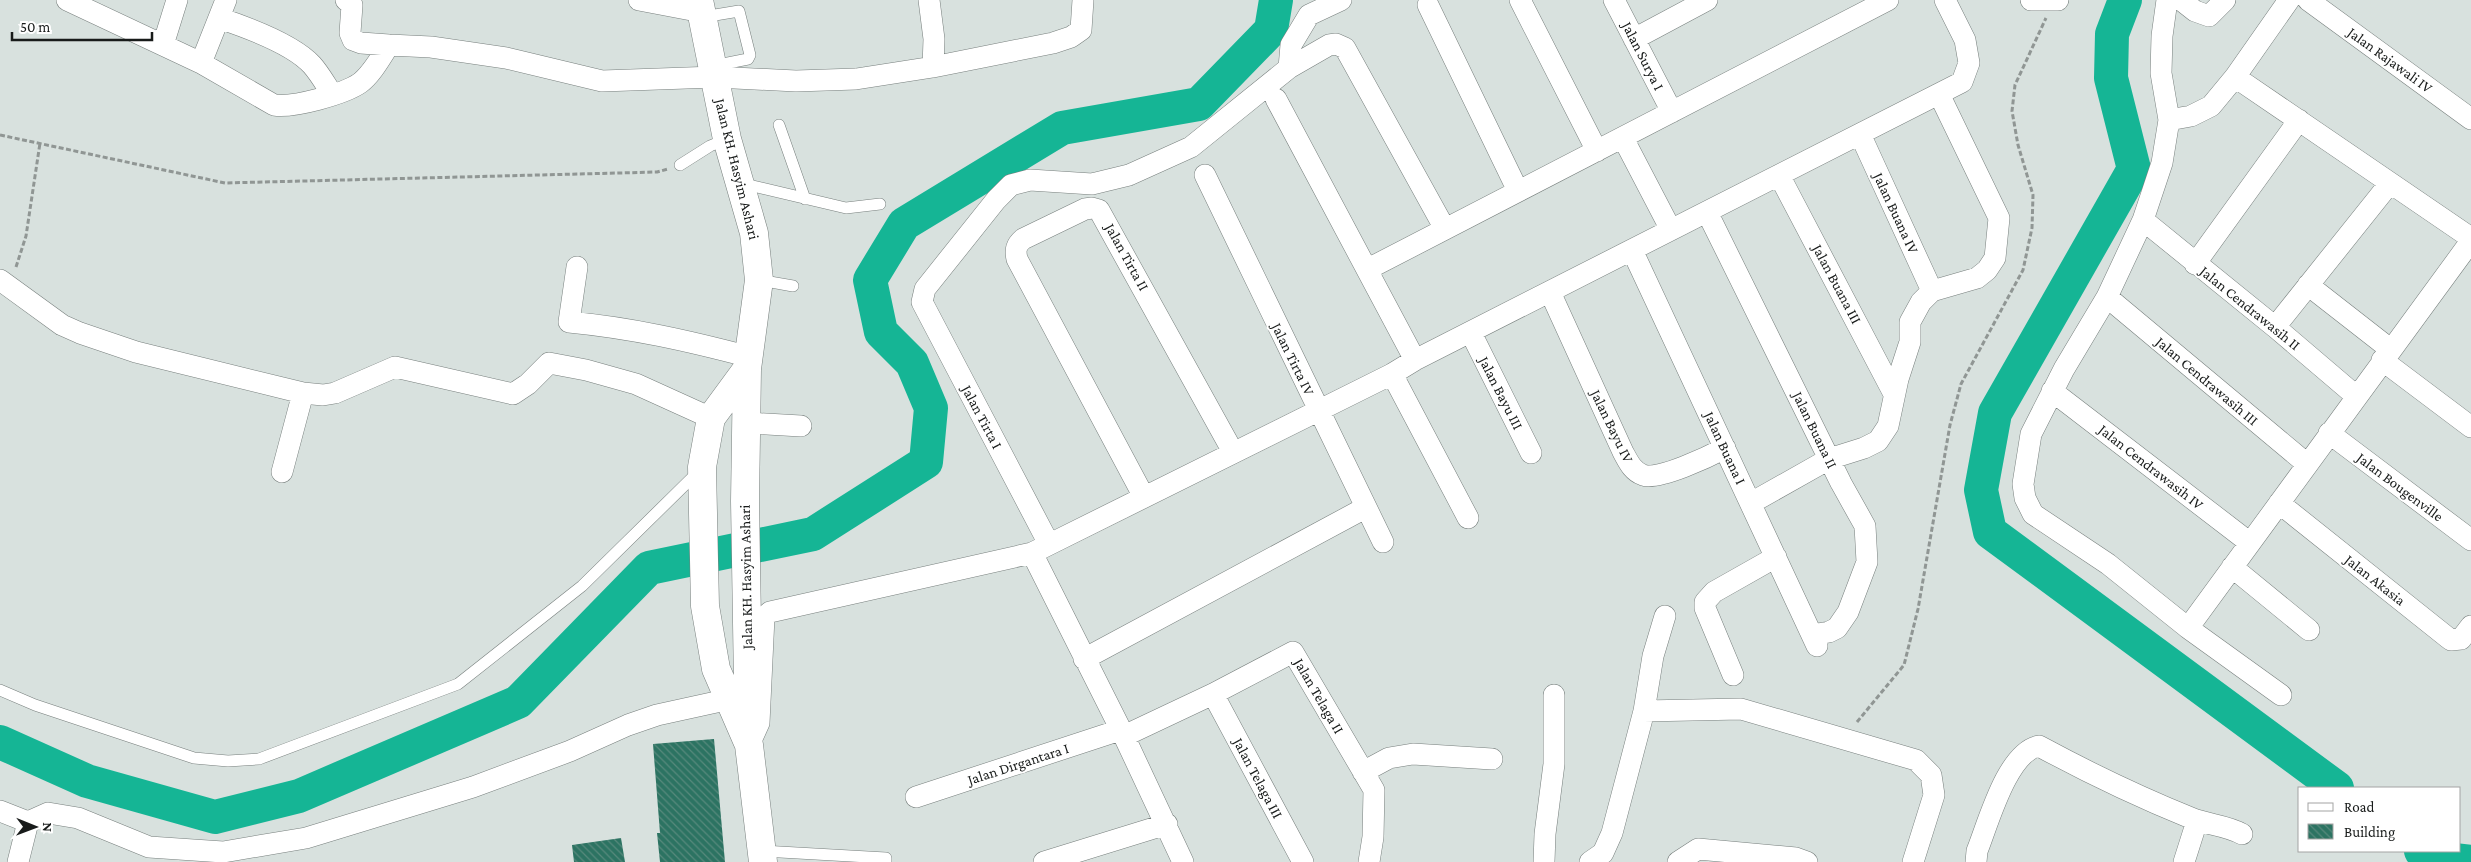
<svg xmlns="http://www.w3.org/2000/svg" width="2471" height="862" viewBox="0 0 2471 862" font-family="'Crimson Pro',serif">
<defs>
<pattern id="building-back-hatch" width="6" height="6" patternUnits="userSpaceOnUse" patternTransform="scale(1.25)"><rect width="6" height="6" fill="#2c7362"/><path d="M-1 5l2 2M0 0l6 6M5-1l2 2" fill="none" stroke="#57897c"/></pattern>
</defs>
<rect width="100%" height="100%" fill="#d8e1de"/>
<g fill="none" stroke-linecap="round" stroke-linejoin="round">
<path stroke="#15b595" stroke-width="34" d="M2125,0l-13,34 -1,44 23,91 -139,244 -14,77 9,42 347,256
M0,742l87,39 128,36 84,-21 219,-94 131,-134 164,-34 113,-72 5,-54 -19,-45 -31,-31 -11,-52 34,-56 158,-96 137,-24 72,-74 5,-30
M2421,851l9,6 41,5"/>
</g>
<path fill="url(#building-back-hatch)" d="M714,739l11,123h-65l-3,-29h3l-7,-89z
M621,838l4,24h-51l-2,-17z"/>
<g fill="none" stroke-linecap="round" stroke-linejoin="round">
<defs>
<path id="service" d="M703,17l36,-6 11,44 -2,4 -35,7
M779,125l26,74
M680,165l30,-19 17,-7
M740,183l106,25 34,-4
M759,280l34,6
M0,690l35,15 159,53 34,3 31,-2 199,-75 124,-98 117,-115
M762,851l124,7v4"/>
<path id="minor" d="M67,0l134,63 73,42c20,3 70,-11 86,-22 12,-9 21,-26 29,-38l42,2 75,11 96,23 113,-4 81,4 60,-2 77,-12 1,-28 -5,-39
M346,0l6,5 -2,28 3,7 8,3 28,2
M639,0l63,12
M1520,0l77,151
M1614,0l58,112
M2031,0h27
M2167,0l-5,36 -1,37 8,47 -7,43 -19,57 -36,77 -43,72 -33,65 -8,50 2,14 8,16 75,50 80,64 93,67
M2181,0l14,11 14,5 16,-16
M2308,0l163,119
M1428,5l90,186
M219,18c27,9 74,26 93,47 8,9 14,20 20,29
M1634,39l73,-39
M163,45l14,-45
M201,63l25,-63
M933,67l120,-24 18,-6 10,-7 2,-30
M1289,68l40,-23 7,-1 9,4 100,181
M2235,77l236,161
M1276,99l139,261
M2169,120l22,-4 20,-10 24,-29 54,-77
M1860,134l72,157
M1623,138l48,92
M1205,175l178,367
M1779,175l115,219
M1707,212l134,271 24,43 2,36 -19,50 -11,16 -8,4 -17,3
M2143,220l132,107 81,69
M1632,250l185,396
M2195,264l104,-144
M577,267l-8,55c63,6 120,19 181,35
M1368,269l520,-269
M0,280l62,45 18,8 56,19 167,41 20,2 12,-2 60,-26 118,27 15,-10 21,-21 37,7 50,14 75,34
M2308,285l82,64
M1550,292l73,160c5,9 9,19 20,23 15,6 67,-19 82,-27
M2107,297l200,167
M2275,327l115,-144
M1471,333l60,120
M2382,360l89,67
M1392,374l76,144
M2052,391l198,152
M748,423l53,3
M2329,433l142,107
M282,472l21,-79
M1144,497l-127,-238c-2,-9 -1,-14 6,-20l62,-30 7,-1 7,2 134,242
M1751,503l78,-44 35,-11 14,-7 10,-15 10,-47 12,-37v-20l11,-20 11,-11 45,-13 10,-8 8,-12 4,-40 -60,-124
M2279,503l168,134 4,3 10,-1 10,-13
M1049,544l-127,-242 3,-13 71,-89 15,-15 19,-5 62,4 37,-9 62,-28 98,-79 2,-23 18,-30 32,-15
M1032,553l92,183 59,126
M2232,567l77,63
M2188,628l283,-387
M1084,659l281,-151
M1733,675l-28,-67v-6l9,-10 62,-35
M1213,694l90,168
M1644,711l97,-2 175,51 15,15 3,20 -21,67
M1124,736l89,-42 80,-42 81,138 -1,47 -4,25
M749,745l10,-22 5,-106 6,-5 262,-59 360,-179 23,-14 547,-278 7,-19 -4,-23 -20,-40
M1363,772l26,-14 24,-4 79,5
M916,797l204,-67
M0,811l28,11
M18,862l10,-40 20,-9 30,5 71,29 74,5 83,-14 167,-51 97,-36 58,-26 29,-10 73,-16
M1044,862l123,-38
M1544,862l1,-28 9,-70v-69
M1590,862l13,-9 9,-20 32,-122 9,-55 12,-40
M1678,862l20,-13 98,9 11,4
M1976,862l1,-11c11,-27 30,-99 62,-105 50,27 100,51 152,72 17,7 35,7 51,16
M2184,862l13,-41"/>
<path id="primary" d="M699,0l28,139 27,94 5,47 -12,89 -2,132 3,182 -7,40
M747,369l-36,49 -9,49 3,139 11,63 33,76 14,117"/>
</defs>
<use href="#service" stroke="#777f7d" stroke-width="12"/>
<use href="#minor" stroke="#777f7d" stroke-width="22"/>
<use href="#primary" stroke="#777f7d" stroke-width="29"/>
<path stroke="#909694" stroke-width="3" stroke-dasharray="5 2.5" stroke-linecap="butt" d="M0,135l225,48 432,-11 11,-3
M16,267l10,-31 14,-93
M1857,722l47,-57 14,-56 32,-184 11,-41 62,-114 9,-42 1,-33 -15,-50 -6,-34 3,-26 31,-67"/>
<use href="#service" stroke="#fff" stroke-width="11"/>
<use href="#minor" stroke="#fff" stroke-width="21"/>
<use href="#primary" stroke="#fff" stroke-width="28"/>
</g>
<g text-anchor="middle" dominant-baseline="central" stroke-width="4" stroke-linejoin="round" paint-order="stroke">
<g font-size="15" fill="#181b1a" stroke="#fff">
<text transform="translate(1643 56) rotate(63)">Jalan Surya I</text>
<text transform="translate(2390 60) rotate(36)">Jalan Rajawali IV</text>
<text transform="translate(737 169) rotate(76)">Jalan KH. Hasyim Ashari</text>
<text transform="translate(1896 213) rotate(65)">Jalan Buana IV</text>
<text transform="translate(1127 257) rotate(61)">Jalan Tirta II</text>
<text transform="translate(1837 284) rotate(62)">Jalan Buana III</text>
<text transform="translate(2250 308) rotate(39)">Jalan Cendrawasih II</text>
<text transform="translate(1293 359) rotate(64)">Jalan Tirta IV</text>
<text transform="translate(2207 381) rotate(40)">Jalan Cendrawasih III</text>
<text transform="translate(1501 393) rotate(63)">Jalan Bayu III</text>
<text transform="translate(982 417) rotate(62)">Jalan Tirta I</text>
<text transform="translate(1612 426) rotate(64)">Jalan Bayu IV</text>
<text transform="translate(1815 430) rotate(64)">Jalan Buana II</text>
<text transform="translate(1725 448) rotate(65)">Jalan Buana I</text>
<text transform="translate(2151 467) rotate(38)">Jalan Cendrawasih IV</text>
<text transform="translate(2400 487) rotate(37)">Jalan Bougenville</text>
<text transform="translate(746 577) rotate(-91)">Jalan KH. Hasyim Ashari</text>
<text transform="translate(2375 580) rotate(38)">Jalan Akasia</text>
<text transform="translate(1319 696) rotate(60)">Jalan Telaga II</text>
<text transform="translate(1018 764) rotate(-18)">Jalan Dirgantara I</text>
<text transform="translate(1258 778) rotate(62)">Jalan Telaga III</text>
</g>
</g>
<rect x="2298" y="787" width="162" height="65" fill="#ffffff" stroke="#a3a4a3"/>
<rect x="2308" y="803" width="25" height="8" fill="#ffffff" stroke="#a3a4a3"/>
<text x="2344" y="812" font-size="15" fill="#181b1a">Road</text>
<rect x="2308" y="824" width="25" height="15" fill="url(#building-back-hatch)" stroke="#a3a4a3"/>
<text x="2344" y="837" font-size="15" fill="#181b1a">Building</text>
<g transform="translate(35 827) rotate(91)" stroke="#ffffff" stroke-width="4" paint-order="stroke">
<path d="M0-4L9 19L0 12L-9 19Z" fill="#181b1a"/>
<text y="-8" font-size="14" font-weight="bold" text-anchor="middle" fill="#181b1a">N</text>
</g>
<path d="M12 32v8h140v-8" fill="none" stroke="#181b1a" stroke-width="2.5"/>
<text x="20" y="32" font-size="15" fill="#181b1a" stroke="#ffffff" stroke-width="4" paint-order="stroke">50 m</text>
</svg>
